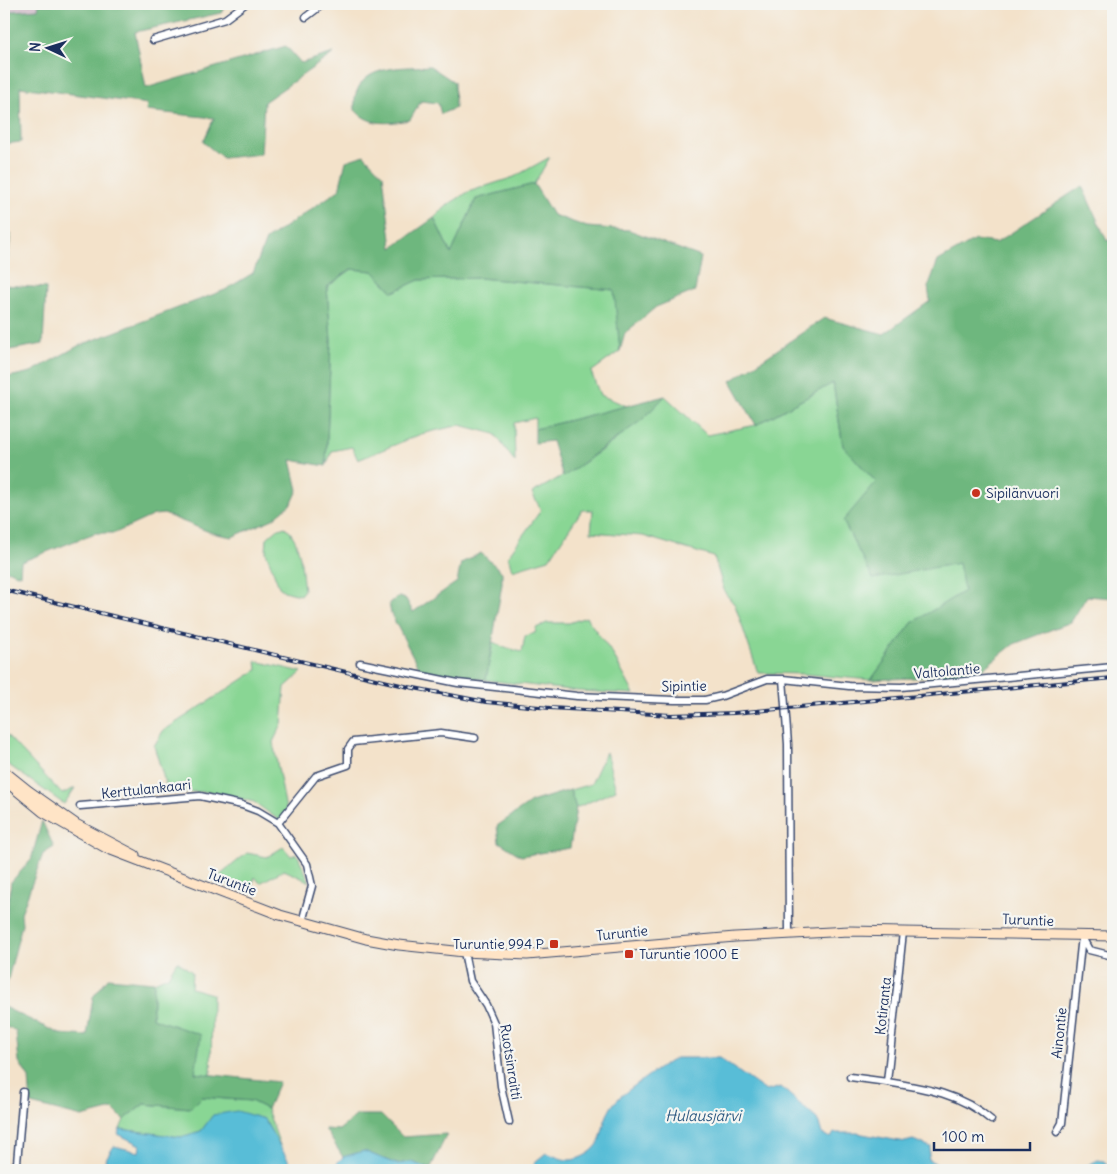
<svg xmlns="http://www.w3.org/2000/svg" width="1117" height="1174" viewBox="0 0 1117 1174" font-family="Delius,sans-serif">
<rect width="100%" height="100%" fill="#f6f6f2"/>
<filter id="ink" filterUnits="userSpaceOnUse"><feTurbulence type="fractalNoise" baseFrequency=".02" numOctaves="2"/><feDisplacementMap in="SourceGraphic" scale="10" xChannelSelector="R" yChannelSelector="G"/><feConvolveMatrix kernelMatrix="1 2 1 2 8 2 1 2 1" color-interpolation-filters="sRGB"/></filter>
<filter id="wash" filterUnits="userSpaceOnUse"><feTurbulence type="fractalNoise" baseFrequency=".0096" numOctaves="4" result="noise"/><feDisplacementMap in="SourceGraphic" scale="20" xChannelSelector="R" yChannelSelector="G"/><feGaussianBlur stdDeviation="1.12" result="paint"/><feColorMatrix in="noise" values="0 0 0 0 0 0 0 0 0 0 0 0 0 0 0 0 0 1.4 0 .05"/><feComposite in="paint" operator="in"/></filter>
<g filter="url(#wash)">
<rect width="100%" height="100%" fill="#f3e2ca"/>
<path fill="#d1bdc9" d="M4,4h35v5l-35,3z"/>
<path fill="#89d694" stroke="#528279" d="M550,157l-16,27 -58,15 -25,55 -17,-36 15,-14 19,-12 46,-15z
M352,269l21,2 20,21 26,-12 60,-2 136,12 5,61 -29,21 9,23 27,11 -92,23v-11l-21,5 1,39 -20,-28 -35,-9 -39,9 -63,26 -6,-13 -20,4 -6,15 5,-125 -4,-54z
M833,383l10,63 33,36 83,81 6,28 -53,32 -41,57 -67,-6 -46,-1 -23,-68 -10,-12 -11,-36 -71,-21 -52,-4 2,-22h-11l-33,49 -37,11 -4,-14 33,-46 -9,-17c49,-26 95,-58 133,-97l42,39 49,-10z
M285,527c17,14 16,42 19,63l-4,5 -16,-4 -5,-4 -13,-35 1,-14 9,-8z
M586,617l26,36 22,41 -56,-3 -92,-11 7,-38 12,6 17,4 3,-16 10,-3 1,-5 11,-5h22z
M256,661l46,11 -17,15 -3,37 -9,18 14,72 -4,9 -29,-21 -40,-10h-46l-14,-46 9,-15 94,-61z
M4,732l58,62 13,-6 -11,16 -58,-41z
M606,752l10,38 -40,18 -6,-18 21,-6z
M283,847l8,9 6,-2 13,28 -26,-12 -24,13 -5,-6 -5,15 -40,-14 9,-2 28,-23 20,4z
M177,961l15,11 -1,16 21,6 -1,82 -17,-3 -42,-55 2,-36 14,-6z
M202,1097l49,4 16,8 14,39 -17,-29 -51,-4 -12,16 -20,6 -61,-8 4,-9 20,-16 47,4z"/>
<path fill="#6eb77e" stroke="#44736e" d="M39,4h190l-8,9 -86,19 11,56 140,-42 15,17 33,-10 -70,49 -3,52 -38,4 -20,-16 11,-24 -68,-7 1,-7 -127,-17 1,55 -17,2v-132l34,-3z
M430,66l24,16 1,26 -14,6 -3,-11 -17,-2 -11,19c-20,3 -40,7 -55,-10 0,-6 -1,-14 2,-19 10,-27 49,-23 73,-25z
M364,155l19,20 9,73 42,-30 17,36 25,-55 58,-15 19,31 34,12 42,3 72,27 -6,34 -39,16 -31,26 -5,18 -6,-61 -135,-12 -60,2 -26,12 -20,-21 -22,-2 -24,18 4,54 -5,125 -35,-6 7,30 -6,13 -19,16 -41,18 -20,-4 -48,-19 -10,1 -39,18h-20l-74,29 -1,13 -16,-6v-191l27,-6 47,-26 147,-56 28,-17 13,-33 73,-50 7,-29z
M1082,186l25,55 6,-3v360l-26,-2 -16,26 -57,22 -39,31 -104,5 41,-57 52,-32 -5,-28 -86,16 -30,-58 33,-39 -33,-36 -10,-63 -77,42 -25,-44 93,-63 60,16 46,-33 -2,-14 10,-26 37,-21 21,3z
M4,228l7,7 -7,50 42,3 -3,56 -39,7z
M665,396l-23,24 -79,57 -11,-36 -17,2v-14z
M481,553l21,19v12l-16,96 -66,-10 -29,-56 -2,-11 10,-6 7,2 7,13 44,-30 4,-19z
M570,790l6,18 -6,40 -49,8 -22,-14 -2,-16 34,-24z
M42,821l12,26 -11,7 -22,59 1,11 -18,71v-63l7,-50 20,-22z
M108,978l46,4 -2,36 49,17 -6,38 84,9 -12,27 -16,-8 -49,-4 -11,11 -47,-4 -20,16 -11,-11 -31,8 -51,-13 -2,-26 -10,-16 -3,-31 -12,-5v-19l56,27 27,2 6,-39z
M357,1115h24l22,22 44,-3 -17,35 -18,-7 -16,2 -32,-13 -21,6 -18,-28 14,1z"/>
<path fill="#59bdd7" stroke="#3a769a" d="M676,1058h43l47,33 15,-4 37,33 4,14 9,4 3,-5h23l48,9 8,-2 18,7 -3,13 27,10h-425l6,-9 10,-8c7,2 16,7 23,7 11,0 27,-9 31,-20 4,-14 5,-27 16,-39 8,-9 48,-37 60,-43z
M237,1111l27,8 30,51h-190l4,-5 -3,-5 9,-14 25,6 1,-7 -22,-11 2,-5 61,8 20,-6 12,-16z
M364,1151l32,13 16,-2 20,8h-102l13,-13z
M1098,1160l6,1 8,9h-34z"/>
</g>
<g filter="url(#ink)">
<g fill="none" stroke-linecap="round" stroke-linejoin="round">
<defs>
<path id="street" d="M306,17l17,-13
M153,40l72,-21 20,-15
M360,663l98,20 119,13 97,4h31l17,-4 45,-17h16l5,65 1,190
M783,679l66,7 52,1 212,-20
M80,806l120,-10 42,9 16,6 20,12 29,41 5,22 -10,36
M278,823l38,-47 32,-11v-16l5,-7 88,-9 34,5
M903,932l-16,150c38,6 75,12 104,38
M1083,939l6,11 24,6
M464,952l6,29 16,24 8,18 7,63 8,36
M850,1077l37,5
M1057,1132l5,-9 20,-187
M4,1170l8,-2 5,-5 6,-71"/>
<path id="secondary" d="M4,771l25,20 47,33 59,31
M4,780l39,32 63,36 174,67 86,24 33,6 65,7 63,3 208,-18 114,-6 264,5"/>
</defs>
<use href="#street" stroke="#3b4a6e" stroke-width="9"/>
<use href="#secondary" stroke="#3b4a6e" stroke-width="11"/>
<use href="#street" stroke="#fff" stroke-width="6"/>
<use href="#secondary" stroke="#ffe4c6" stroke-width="9"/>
<defs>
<path id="rail" d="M4,590l405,97 77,15 64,6 121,7 63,-2 379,-35"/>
</defs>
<use href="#rail" stroke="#1b2f5e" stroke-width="4"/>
<use href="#rail" stroke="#f6f6f2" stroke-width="2" stroke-dasharray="5.5" stroke-linecap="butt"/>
</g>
</g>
<g fill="#c8321e" stroke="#f6f6f2" stroke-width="2">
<circle cx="976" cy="493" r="5"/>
<rect x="549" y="939" width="10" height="10" rx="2.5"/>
<rect x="624" y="949" width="10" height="10" rx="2.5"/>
</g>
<g text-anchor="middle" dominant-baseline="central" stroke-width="4.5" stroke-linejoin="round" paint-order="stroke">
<g font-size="14" fill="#1b2f5e" stroke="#f6f6f2" text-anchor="start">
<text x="986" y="493">Sipilänvuori</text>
<text x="544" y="944" text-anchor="end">Turuntie 994 P</text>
<text x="639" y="954">Turuntie 1000 E</text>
</g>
<g font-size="14" fill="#1b2f5e" stroke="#f6f6f2">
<text transform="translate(947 671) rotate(-5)">Valtolantie</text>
<text transform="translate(684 686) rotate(-1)">Sipintie</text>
<text transform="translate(146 789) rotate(-6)">Kerttulankaari</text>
<text transform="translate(232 882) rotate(21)">Turuntie</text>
<text transform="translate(1028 920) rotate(2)">Turuntie</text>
<text transform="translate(622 933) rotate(-6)">Turuntie</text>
<text transform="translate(883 1006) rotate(-84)">Kotiranta</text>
<text transform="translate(1059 1033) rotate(-84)">Ainontie</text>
<text transform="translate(511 1062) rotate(81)">Ruotsinraitti</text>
</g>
<g font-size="15" font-style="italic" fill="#2e5a82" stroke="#f6f6f2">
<text x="703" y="1115">Hulausjärvi</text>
</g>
</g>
<rect width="1117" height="1174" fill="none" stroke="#f6f6f2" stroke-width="20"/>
<g transform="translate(48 48) rotate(274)" stroke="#f6f6f2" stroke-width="4" paint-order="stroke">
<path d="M0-4L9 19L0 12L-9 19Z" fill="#1b2f5e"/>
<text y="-8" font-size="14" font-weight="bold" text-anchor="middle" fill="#1b2f5e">N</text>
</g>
<path d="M934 1142v8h96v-8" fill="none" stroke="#1b2f5e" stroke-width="2.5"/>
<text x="942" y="1142" font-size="15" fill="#1b2f5e" stroke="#f6f6f2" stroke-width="4" paint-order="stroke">100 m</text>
</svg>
